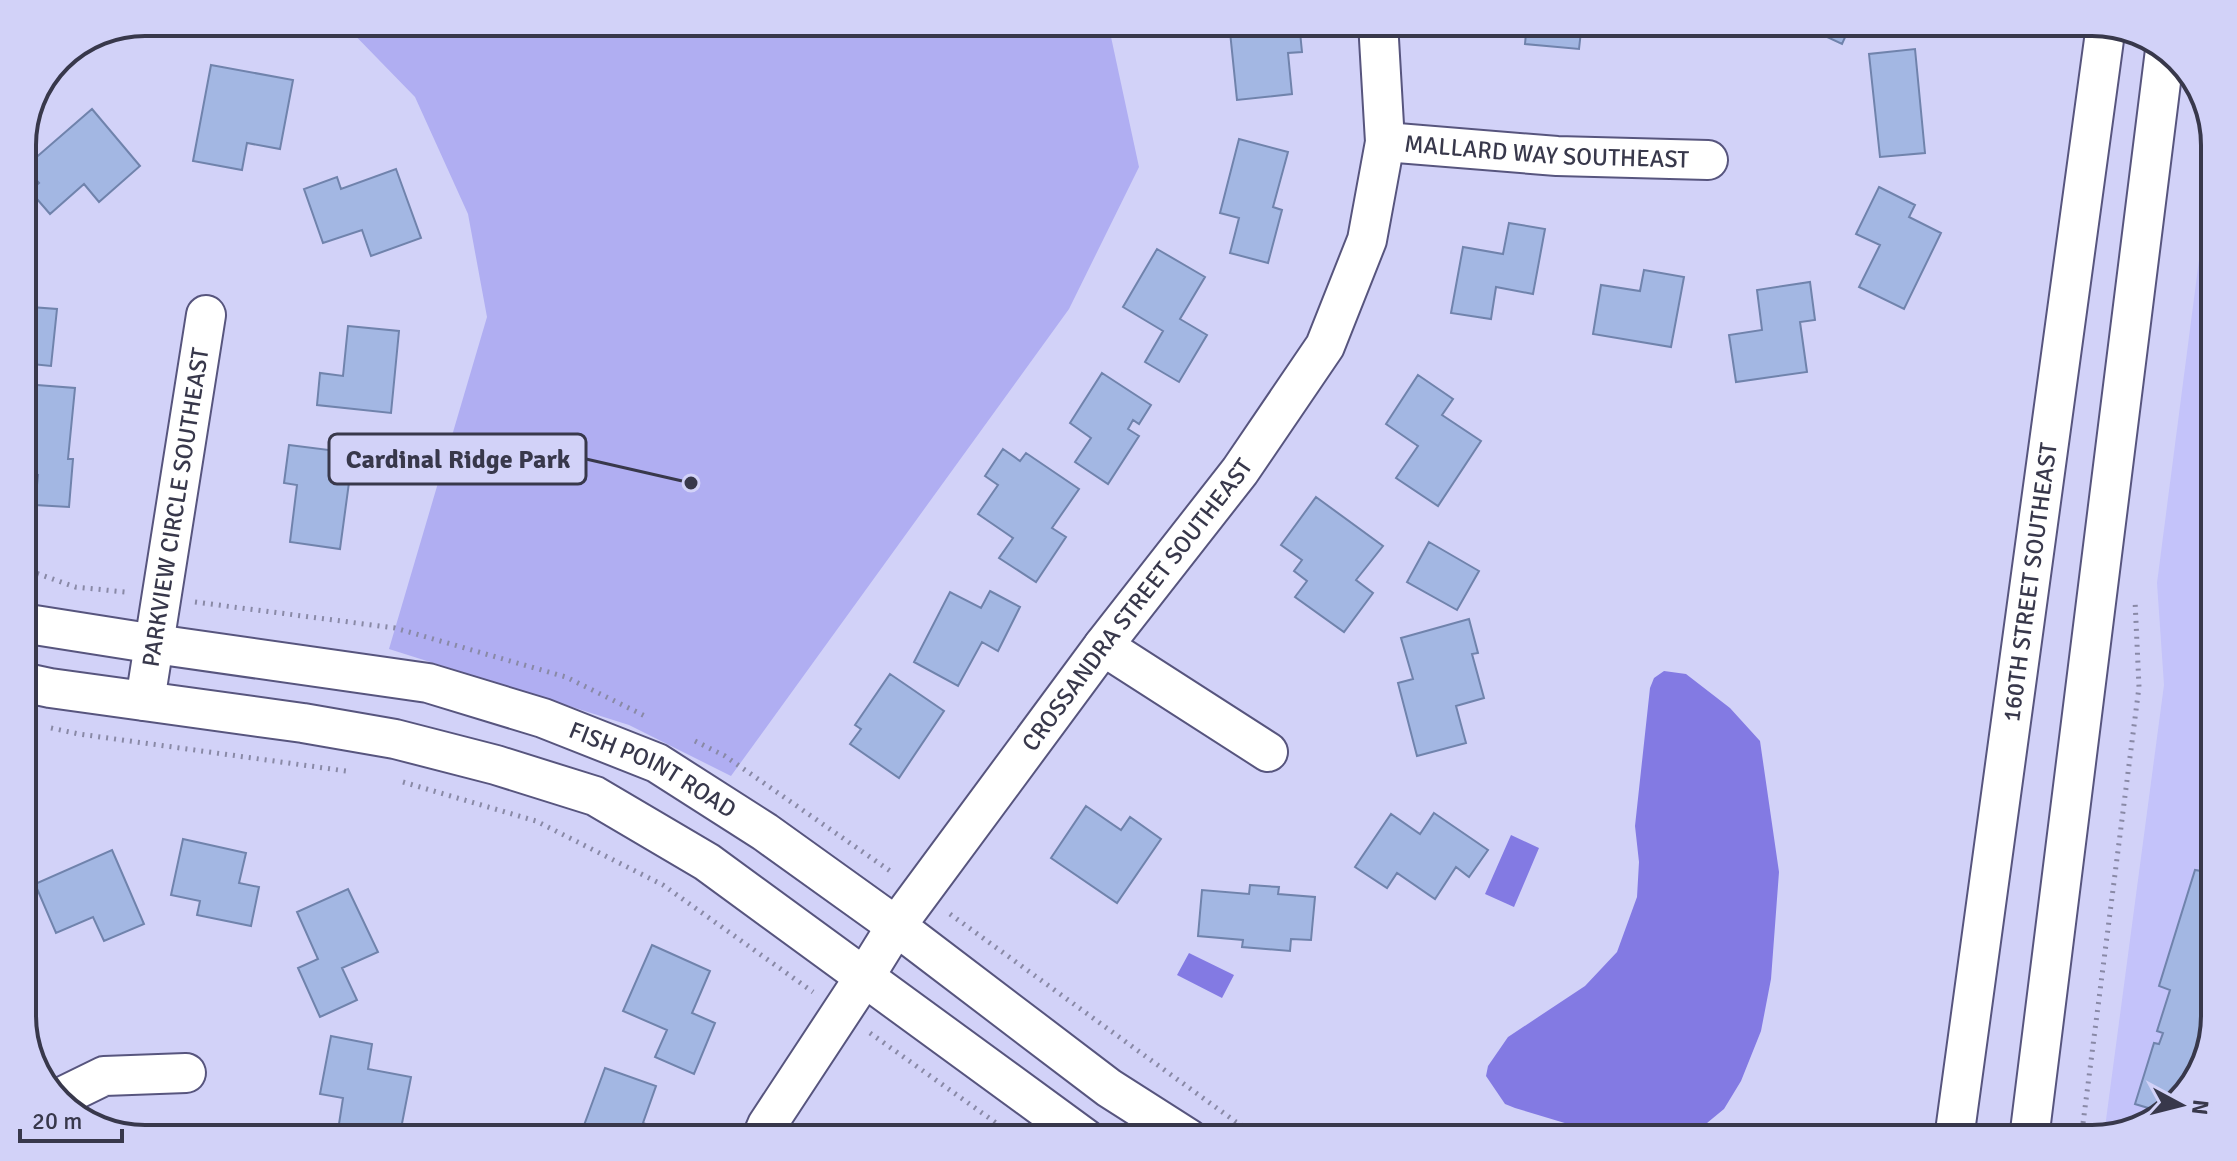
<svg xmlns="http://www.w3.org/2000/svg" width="2237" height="1161" viewBox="0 0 2237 1161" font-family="Signika,sans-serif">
<rect width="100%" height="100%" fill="#d2d2f8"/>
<path fill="#c4c3fa" d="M2215,137v879l-13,55 -42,48 -56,16 60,-450 -7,-102z"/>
<path fill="#b0aef2" d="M342,22l766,1 31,144 -70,142 -338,467 -102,-51 -240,-76 98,-332 -19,-103 -53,-117z"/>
<path fill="#837ae3" d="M1664,671l22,3 44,34 30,33 19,131 -8,107 -10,52 -20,50 -17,28 -17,14 -32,10 -43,4 -44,-7 -73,-22 -10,-4 -19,-28 2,-10 20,-29 77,-51 32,-34 20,-55 2,-35 -4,-36 15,-138 4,-10z
M1511,835l28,13 -25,59 -29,-13z
M1189,953l45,22 -12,23 -45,-23z"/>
<path fill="#a3b7e3" stroke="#7083ac" stroke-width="2" d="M1229,22h70l3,30 -14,1 4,41 -55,6z
M1527,22h55l-3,27 -54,-5z
M1795,22h57l-10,22z
M1915,49l10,104 -45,4 -11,-103z
M211,65l82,15 -13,69 -33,-6 -5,27 -49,-9z
M92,109l48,57 -41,36 -15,-18 -34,30 -20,-23 9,-8 -14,-16z
M1239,139l49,13 -15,55 9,3 -14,53 -38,-10 9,-35 -19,-5z
M396,169l25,69 -50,18 -9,-26 -39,13 -19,-54 33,-12 4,12z
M1879,187l36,18 -6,12 32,16 -37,76 -45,-22 21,-42 -24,-11z
M1509,223l36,6 -12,65 -37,-7 -5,32 -40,-6 12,-66 40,7z
M1157,249l48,28 -25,42 27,16 -28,47 -34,-20 18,-31 -40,-24z
M22,254l14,1 -5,52 26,2 -6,57 -29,-3z
M1644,270l40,7 -13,70 -78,-13 8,-49 39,6z
M1810,282l5,38 -15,2 7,50 -71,10 -7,-47 33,-5 -5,-40z
M348,326l51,5 -8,82 -74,-8 3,-32 23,3z
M1102,373l49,32 -12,19 -6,-4 -5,9 11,7 -31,48 -33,-22 16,-24 -21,-15z
M1418,375l35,24 -11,16 39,26 -43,65 -42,-28 22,-32 -32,-22z
M24,384l51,4 -7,71h5l-4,48 -34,-2 3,-30 -16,-1z
M289,445l64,8 -13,96 -50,-7 7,-57 -13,-2z
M1003,449l17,12 6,-8 53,36 -27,39 14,9 -30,45 -37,-24 14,-20 -35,-24 20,-29 -13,-9z
M1316,497l67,49 -27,34 17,13 -29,39 -49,-35 12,-16 -13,-10 8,-11 -21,-15z
M1429,542l50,29 -22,39 -50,-28z
M990,591l30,16 -22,44 -16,-9 -24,44 -44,-24 36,-70 31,16z
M1469,619l9,34 -6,1 12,44 -28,8 10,37 -49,13 -19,-73 15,-4 -12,-41z
M890,674l54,37 -45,67 -49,-34 11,-15 -6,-4z
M1086,806l35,24 9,-13 31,22 -44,64 -66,-45z
M1434,813l54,37 -19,27 -13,-10 -21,32 -38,-26 -10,15 -32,-21 36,-53 29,20z
M183,839l63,14 -7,30 20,4 -8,39 -54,-11 3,-14 -29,-6z
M112,850l32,74 -40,17 -11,-24 -37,16 -21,-49z
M2215,860v156l-13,55 -37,42 -30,-9 19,-61 5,1 4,-11 -6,-2 13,-41 -11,-4 36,-116 18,3z
M1250,885l29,2 -1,7 37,3 -4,43 -20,-1 -1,12 -48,-4 1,-7 -45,-4 4,-46 47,4z
M348,889l30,63 -36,16 15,32 -37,17 -22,-49 20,-9 -21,-47z
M652,945l58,26 -18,42 23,10 -21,51 -39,-17 12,-27 -44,-19z
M331,1036l41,8 -4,25 43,8 -12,62h-54l3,-13 -9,-2 4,-26 -23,-4z
M605,1068l51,18 -13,37 18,7 -3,9h-79z"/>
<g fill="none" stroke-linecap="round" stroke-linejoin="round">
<defs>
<g id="minor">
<path id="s1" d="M1385,142l172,14 151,4"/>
<path id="s2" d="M22,623l133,21 273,39 115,35 114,45 108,69 131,94 213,162 80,51"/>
<path d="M1103,646l165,106"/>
<path d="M22,682l28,6 253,35 92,16 101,26 99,31 112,66 379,277"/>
<path id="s3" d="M145,701l61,-386"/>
<path d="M59,1098l45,-22 82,-3"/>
<path id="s4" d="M761,1139l6,-14 98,-149 31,-50 207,-280 137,-175 85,-125 42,-106 18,-98 -7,-120"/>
<path id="s5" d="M1954,1139l152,-1114"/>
<path d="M2029,1139l136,-1089"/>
</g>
</defs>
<use href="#minor" stroke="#57557e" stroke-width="42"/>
<path stroke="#8989a6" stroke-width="5" stroke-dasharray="2 6" stroke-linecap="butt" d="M22,568l53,19 50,5
M195,602l200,26 171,49 81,40
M51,728l28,6 267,37
M695,741l30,15 168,117
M403,782l133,39 127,64 150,107
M950,914l286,208 33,17
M870,1033l129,92
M2081,1139l58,-452 -4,-87"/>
<use href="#minor" stroke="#fff" stroke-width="38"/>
</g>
<g text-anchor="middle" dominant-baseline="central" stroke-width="7" stroke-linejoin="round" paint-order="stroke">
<g font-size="24" fill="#38384b" stroke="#d2d2f8">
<text stroke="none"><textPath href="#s1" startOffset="162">MALLARD WAY SOUTHEAST</textPath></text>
<text stroke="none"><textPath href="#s3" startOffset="196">PARKVIEW CIRCLE SOUTHEAST</textPath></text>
<text stroke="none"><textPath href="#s5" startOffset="562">160TH STREET SOUTHEAST</textPath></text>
<text stroke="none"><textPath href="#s4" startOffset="654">CROSSANDRA STREET SOUTHEAST</textPath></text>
<text stroke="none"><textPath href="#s2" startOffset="652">FISH POINT ROAD</textPath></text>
</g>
</g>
<path d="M0 0H2237V1161H0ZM145 36H2092A109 109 0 0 1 2201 145V1016A109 109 0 0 1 2092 1125H145A109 109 0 0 1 36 1016V145A109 109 0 0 1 145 36Z" fill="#d2d2f8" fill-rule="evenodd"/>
<path fill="none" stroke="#38384b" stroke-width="4" d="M145 36H2092A109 109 0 0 1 2201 145V1016A109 109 0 0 1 2092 1125H145A109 109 0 0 1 36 1016V145A109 109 0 0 1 145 36Z"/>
<path fill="none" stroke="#38384b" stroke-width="3" d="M691 483L586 459"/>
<circle fill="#38384b" stroke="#d2d2f8" stroke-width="3" cx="691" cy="483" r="8"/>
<rect fill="#d2d2f8" stroke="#38384b" stroke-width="3" x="329" y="434" width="257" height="50" rx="8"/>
<g font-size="26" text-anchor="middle" font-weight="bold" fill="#38384b">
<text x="458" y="468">Cardinal Ridge Park</text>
</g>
<g transform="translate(2181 1105) rotate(97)" stroke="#d2d2f8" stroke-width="6" paint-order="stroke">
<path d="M0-6L14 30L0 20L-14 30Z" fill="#38384b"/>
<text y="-12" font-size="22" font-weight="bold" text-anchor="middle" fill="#38384b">N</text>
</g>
<path d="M20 1129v12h102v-12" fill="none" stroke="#38384b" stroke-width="4"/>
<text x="32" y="1129" font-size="24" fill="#38384b" stroke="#d2d2f8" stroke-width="6" paint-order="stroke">20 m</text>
</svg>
